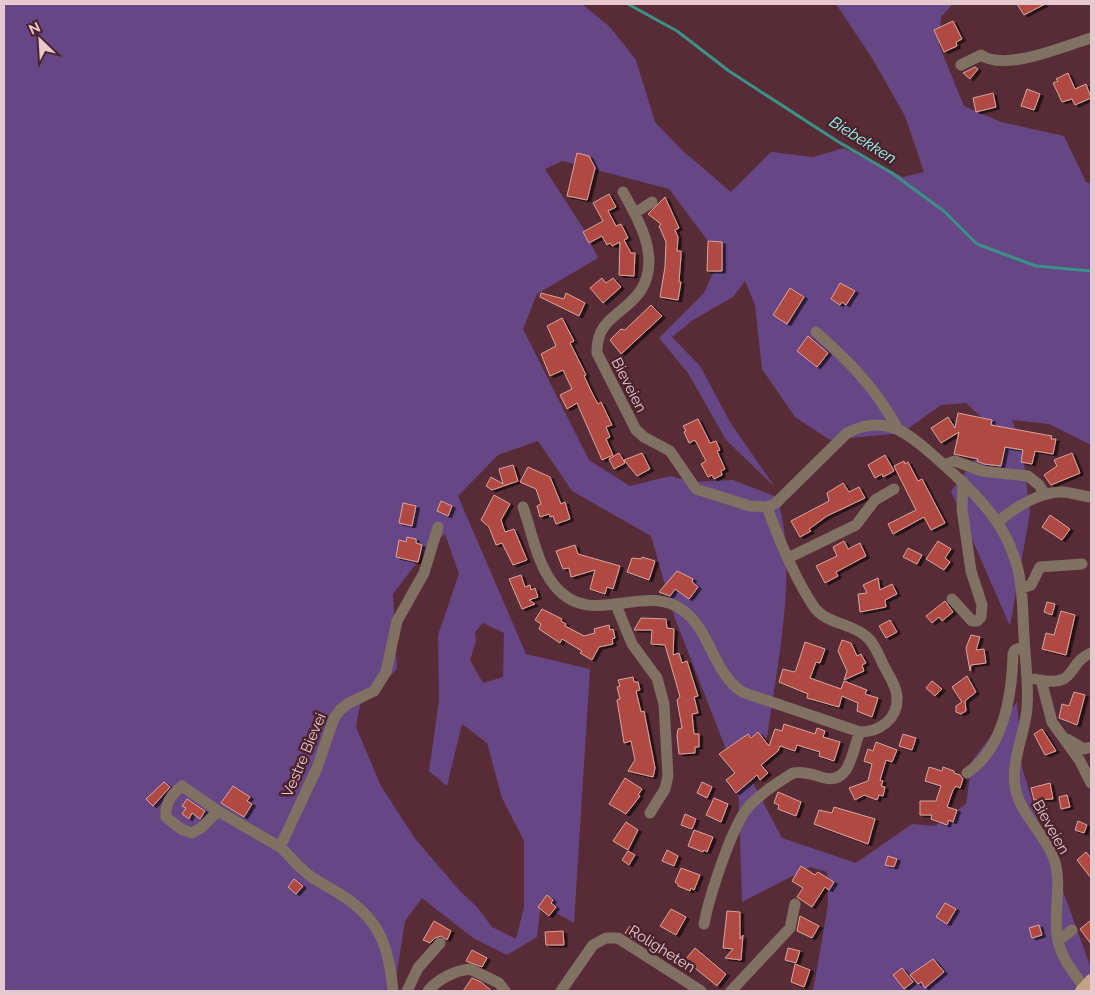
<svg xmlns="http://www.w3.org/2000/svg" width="1095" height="995" viewBox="0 0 1095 995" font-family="Raleway,sans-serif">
<defs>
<filter id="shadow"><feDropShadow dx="3.5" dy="2" stdDeviation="0" flood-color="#0009"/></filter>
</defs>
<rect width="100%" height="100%" fill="#582c36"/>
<path fill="#674685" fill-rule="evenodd" d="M4,4h578l28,23 26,33 19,62 28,29 48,41 40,-40 42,5 31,-9 59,29 21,-5 -19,-56 -33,-58 -36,-54h117l-12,13 -2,28 25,61 37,16 63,14 22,46 5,2v261l-42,-21 -37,-4 10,25 8,68 -20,113 -59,-135 45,-60 -30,-28 -25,2 -39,28 -72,7 -35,-23 -33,-48 -7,-64 -10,-24 -12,16 -40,23 -21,17 28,29 30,56 44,64 -48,-46 -38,-67 -29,-35 45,-45 16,-36 -51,-68 -107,-28 -17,8 40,62 13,27 -61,36 -14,35 66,131 41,26 40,-10 24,6 39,-2 44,17c22,70 0,168 -10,241l-13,-2 -7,4 -5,22 40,76 74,25 56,-39 23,2 31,-22 6,-43 45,-59 5,65 19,64 50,137v23h-278l15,-86 -1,-33 -17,-5 -68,35 -4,-122 -64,-164 -23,-80 -79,-45 -34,-50 -40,14 -40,41 68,158 64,15 -16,254 -33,-19 -4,33 -30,18 -34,-17 -51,-40 -17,23 -11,70h-390zM445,534l14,40 -21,61 1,65 -10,71 18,15 15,-62 25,19 15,55 22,43v66l-8,32 -24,-12 -15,-20 -16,-15 -45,-52 -35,-54 -25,-59 4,-22 37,-36 -4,-75 35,-46zM483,623l21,10 -1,44 -20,6 -13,-23 6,-19 -1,-9z"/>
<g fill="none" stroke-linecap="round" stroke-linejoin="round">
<path stroke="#3d9088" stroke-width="3" d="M628,4l49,27 52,40 108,70 55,32 53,39 32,32 59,22 55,5"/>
</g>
<path fill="#af4942" stroke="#dba59e" filter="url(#shadow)" d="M1017,4h28l-21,11z
M953,21l9,18 -6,3 1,4 -13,6 -10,-22z
M975,67l3,2 -8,10 -7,-6z
M1068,73l7,16 11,-5 5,14 -16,7 -3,-6 -10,3 -9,-19 5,-2 -2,-2z
M1027,89l13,5 -6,16 -13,-4z
M993,93l3,14 -20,5 -3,-14z
M577,153l12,3 6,12 -8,32 -20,-4z
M609,194l7,13 -8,4 8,15 5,-2 7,14 -4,2 7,13h4l-1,23 -15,-1 1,-33 -8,4 -2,-3 -3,2 -5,-9 -13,7 -6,-11 20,-11 -10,-18z
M665,197l14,31 -4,2 3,7 -1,14h4v5l-2,26h2l-3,18 -18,-3 5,-30 1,-25 -7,-16 2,-2 -13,-10z
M708,241l14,1v29h-15z
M602,278l4,5 7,-5 8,9 -18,16 -13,-15z
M840,283l15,8 -9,14 -4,-3 -2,3 -9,-6z
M790,288l14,9 -17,27 -14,-9z
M541,293l23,6 2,-6 19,10 -6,13 -39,-19z
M651,305l11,11 -41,38 -11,-14 11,-11 4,1z
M562,318l12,23 -4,2 16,32 -2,1 10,21 4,7 3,-2 11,23 -6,2 4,10 -4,2 7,16 -11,5 -25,-57 -10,6 -7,-14 12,-6 -9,-19 -13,6 -9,-22 15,-8 -9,-20z
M808,336l20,17 -11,14 -20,-16z
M958,413l34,7 -1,5 61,11 -1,3h5l-3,15 -18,-3 -3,13 -11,-2 2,-12 -18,-3 -4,19 -17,-2 -7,-3 1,-2 -24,-5 5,-22 -18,11 -10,-15 17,-11 7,11z
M698,419l12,24 6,-2 4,9 -3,1 8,18 -4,2 1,4 -8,4 -2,-4 -4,2 -7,-13 5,-3 -11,-21 -6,3 -5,-11 2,-1 -3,-5z
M619,453l6,10 -11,6 -5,-10z
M642,453l8,16 -13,7 -13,-16z
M1072,453l8,20 -29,12 -7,-10 13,-9 -3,-6z
M885,455l9,16 -11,6 -1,-3 -7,4 -7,-13z
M904,461l1,3 3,-2 10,19 4,-2 23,44 -14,7 -7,-13 -31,17 -5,-10 28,-14 -22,-44z
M513,465l5,16 -26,9 -6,-4 5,-9 12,7 -4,-15z
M528,467l22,10 11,27 4,-2 5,17 -14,5 -3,-8 -3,1 -1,-3 -9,3 -3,-11 4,-2 -5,-15 -16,-7z
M843,483l6,9 10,-5 6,11 -38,18 -18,13 2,2 -11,6 -9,-16 38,-20 -2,-8z
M494,495l16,9 -9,16 4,12 9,-3 13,31 -14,5 -11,-22 -6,2 -7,-18 -8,-7z
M441,501l11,5 -4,10 -11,-5z
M403,503l13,3 -4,20 -13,-3z
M1050,515l20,14 -8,11 -20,-13z
M407,537l9,2v4l6,2 -4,17 -22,-5 3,-17 7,2z
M844,541l4,8 12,-6 6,13 -30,16 2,4 -13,7 -9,-17 21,-10 -4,-9z
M938,541l13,8 -6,9 5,4 -6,8 -18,-11z
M575,545l3,9 42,12 -7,23 -6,-2 -2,7 -15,-5 5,-19 -24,7 -2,-9 -6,1 -7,-18z
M908,548l14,7 -5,9 -14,-7z
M642,557l13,4 -6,19 -22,-8 5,-14 9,1z
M677,571l16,8 -1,3 6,5 -9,12 -14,-10 -5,7 -11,-4z
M521,575l4,12 5,-2 1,5 4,-2 3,9 -9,3 6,4 -13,5 -13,-30z
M878,578l2,12 12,-6 5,10 -12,6 1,7 -26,5 -2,-18 9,-1 -4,-8z
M945,601l8,11 -11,9 -3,-4 -7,6 -6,-7z
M1047,602l8,2 -3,11 -8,-3z
M542,609l20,10 -1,2 5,3 -1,2 19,10 11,-3 -1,-4 15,-4 1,5 3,-1 2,9 -3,1 1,5 -14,3 -7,13 -12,-7 2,-2 -20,-12 -2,4 -21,-14 2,-5 -6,-4z
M1061,611l14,4 -9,40 -24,-6 4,-16 8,2z
M641,618l25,1 1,9 7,1 -1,26 6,-2 3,10 5,-2 11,35 -4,1 4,16 -6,1 2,20h5v13h-4v6l-16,1 -2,-18 1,-7 4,-1 -5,-28 3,-3 -5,-18 -10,-34 -14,-1 1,-14h-18z
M890,620l7,12 -11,6 -7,-12z
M971,635l9,2 -4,13 8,-1 2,14 -15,2 -1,6 -4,-23z
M842,640l9,3 6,13 4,-2 5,9 -4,2 2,6 -20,9 3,-9 -9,-20z
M805,642l20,7 -5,14 -4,-1 -6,16 31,11 3,-8 23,9 -2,4 13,4 -6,19 -15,-6 1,-8 -16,-7 -3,11 -32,-9 1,-4 -29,-12 4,-13 11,3 2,-2z
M967,676l9,16 -11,9 1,10 -5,3 -5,-2v-6l6,-4 -10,-15z
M633,677l1,5h4l2,8 -4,1 5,21 3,-1 11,57 -2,9 -25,-6 7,-11 -4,-19 -7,2 -7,-43 3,-1 -3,-12 3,-1 -2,-6z
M932,681l10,8 -7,7 -9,-8z
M1074,692l11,3 -8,30 -18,-7 3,-14 7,2z
M784,724l31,10 2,-6 8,3 -2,6 17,5 -6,19 -15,-5 1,-4 -23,-7 -2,6 -15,-5 -2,5 -17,14 7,8 -8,7 -3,-5 -21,18 -10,-13 9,-7 -16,-19 29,-20 3,4 7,-6 11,14 6,-17 7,2z
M1042,729l14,22 -11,4 -11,-21z
M903,734l13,4 -4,12 -13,-4z
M876,742l21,8 -5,12 -6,-2 -6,20 3,1 -2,5 4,1 -2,9 -4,-1 -2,5 -13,-5 -9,5 -6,-12 19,-7 4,-17 -8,-3 4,-12 5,2z
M929,767l13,4 1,-4 11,4v2l6,2 3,4 -3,9 -4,-2 -3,4 -6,17 10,3 -4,12 -4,-2 -2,5 -16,-6 1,-4h-12v-14h16l5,-15 -16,-5z
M625,778l17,11 -4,6 2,1 -14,18 -17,-10z
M164,782l6,5 -17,19 -7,-7z
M702,782l10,5 -5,11 -10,-5z
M1050,783l3,16 -19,1 -3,-12z
M233,786l17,11 -3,4 5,3 -8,13 -23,-14z
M778,792l23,10 -5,14 -18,-7 1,-4 -5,-2z
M1067,795l3,12 -9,2 -2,-12z
M714,798l14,6 -7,18 -15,-7z
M187,799l18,12 -5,8 -8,-6 -3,6 -7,-5 4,-6 -4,-2z
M834,807l41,12 -7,25 -54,-20 5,-14 13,3z
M685,814l11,5 -4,10 -11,-4z
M1078,821l9,4 -3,8 -9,-3z
M626,822l12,8 -10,20 -15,-9z
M694,830l19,7 -6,15 -3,-2 -1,2 -15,-6z
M667,850l11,6 -4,10 -12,-5z
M628,851l7,4 -6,10 -7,-5z
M1086,852l5,6v20l-14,-18z
M888,856l9,3 -3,8 -9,-2z
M801,866l14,9 3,-3 16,10 -5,8 -4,-3 -13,20 -15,-10 6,-9 -11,-7z
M681,868l19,7 -6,15 -3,-2 -1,3 -12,-5v-2l-3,-2z
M294,879l9,7 -7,8 -8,-7z
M547,895l6,5 -2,3 5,4 -7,9 -11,-9z
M945,903l11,6 -9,15 -11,-7z
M671,909l15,8 -10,18 -16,-9z
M727,911l13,1v27l3,-4 -2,25 -16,-2 8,-9 -10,-1z
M800,916l19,10 -7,12 -15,-7z
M1091,920v24l-11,-15z
M434,921l17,10 -4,9 -6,-4 -6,2 -5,5 -7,-3z
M1039,925l3,10 -10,3 -3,-10z
M630,926l14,11 -4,6 -15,-10z
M563,931l1,14h-18l-1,-13z
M695,948l31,26 -9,12 -32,-26z
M788,948l12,3 -4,12 -11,-3z
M472,950l15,8 -5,9 -16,-6z
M933,959l11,13 -19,16 -4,-6 -3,2 -8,-9z
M795,964l15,6 -6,17 -13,-5z
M902,968l11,14 -9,7 -11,-14z
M472,978l9,4 11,9h-29z"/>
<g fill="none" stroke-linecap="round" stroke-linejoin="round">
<path stroke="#807162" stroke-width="11" d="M961,65l20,-10c24,17 83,-9 110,-17
M623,192c16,28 38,66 18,98 -16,25 -45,27 -44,63l39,77 8,7 26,14 26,38 54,17 17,1 9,-4 71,-70c37,-19 59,-2 87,23 42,38 80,71 87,131 2,16 2,33 3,49 1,24 5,48 3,72 -2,26 -16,52 -12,78 4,28 30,47 39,73 9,27 -2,55 4,82 4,18 16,32 26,46
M635,213l17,-11
M816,332c34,30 60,57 82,97
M944,465l11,-4 27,10 46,5 11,9 6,9
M523,507c9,25 14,57 31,78 37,47 91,-6 131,27 26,21 28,60 57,80l118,40c19,0 38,-13 37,-34 0,-11 -8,-22 -13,-32 -5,-10 -9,-22 -17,-29 -15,-14 -41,-13 -53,-30 -20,-30 -35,-67 -47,-100
M998,522c16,-14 41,-30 63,-30 10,0 20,4 30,5
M788,558l68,-33 19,-25 19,-11
M1022,588l9,-3 9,-18 42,-3
M952,599l20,22h5l4,-4 1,-12 -11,-34 -9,-62 1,-27
M616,605l16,39 25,34 7,26 4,72 -3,13 -15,24
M1035,679c44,10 30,-15 56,-26
M1041,680l11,42 28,39 11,22
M1067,739l17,10 7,-2
M967,773c37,-25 45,-77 46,-119l2,-4 9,-4
M218,811l-17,17 -9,5 -11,-4 -15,-12c-1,-14 5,-22 16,-31l36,25 62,36
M704,924c5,-26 28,-100 46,-119 12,-12 28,-23 43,-32 11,-2 21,2 32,5 26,6 27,-29 35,-46
M1058,941l14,-11
M393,991c-4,-44 -13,-72 -53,-97 -9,-6 -20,-11 -30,-18 -11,-8 -20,-20 -30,-29l37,-79 17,-50 7,-9 8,-6 25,-12 12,-19 11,-51 27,-48 14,-46
M407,991l11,-23 22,-25
M428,991c10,-12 26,-20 42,-22l29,14 6,8
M561,991l32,-46 13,-7h12l83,53
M731,991l59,-63 5,-24"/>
<path stroke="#c2a485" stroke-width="12" d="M1081,991l10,-11"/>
</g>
<g text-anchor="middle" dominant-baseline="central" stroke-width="5" stroke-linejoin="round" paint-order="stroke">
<g font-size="15" fill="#e6c9ce" stroke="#4c222c">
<text transform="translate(629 385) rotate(63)">Bieveien</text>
<text transform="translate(304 755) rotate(-67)">Vestre Bievei</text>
<text transform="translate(1051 827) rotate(61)">Bieveien</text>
<text transform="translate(662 949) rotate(32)">Roligheten</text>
</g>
<g font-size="16" font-style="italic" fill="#91f9ee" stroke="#4c222c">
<text transform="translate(863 140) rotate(32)">Biebekken</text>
</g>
</g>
<rect width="1095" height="995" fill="none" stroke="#e6c9ce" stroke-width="10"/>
<g transform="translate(40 40) rotate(335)" stroke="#4c222c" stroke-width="4" paint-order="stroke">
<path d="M0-4L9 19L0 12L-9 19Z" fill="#e6c9ce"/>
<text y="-8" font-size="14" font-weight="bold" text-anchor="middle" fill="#e6c9ce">N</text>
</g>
</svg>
